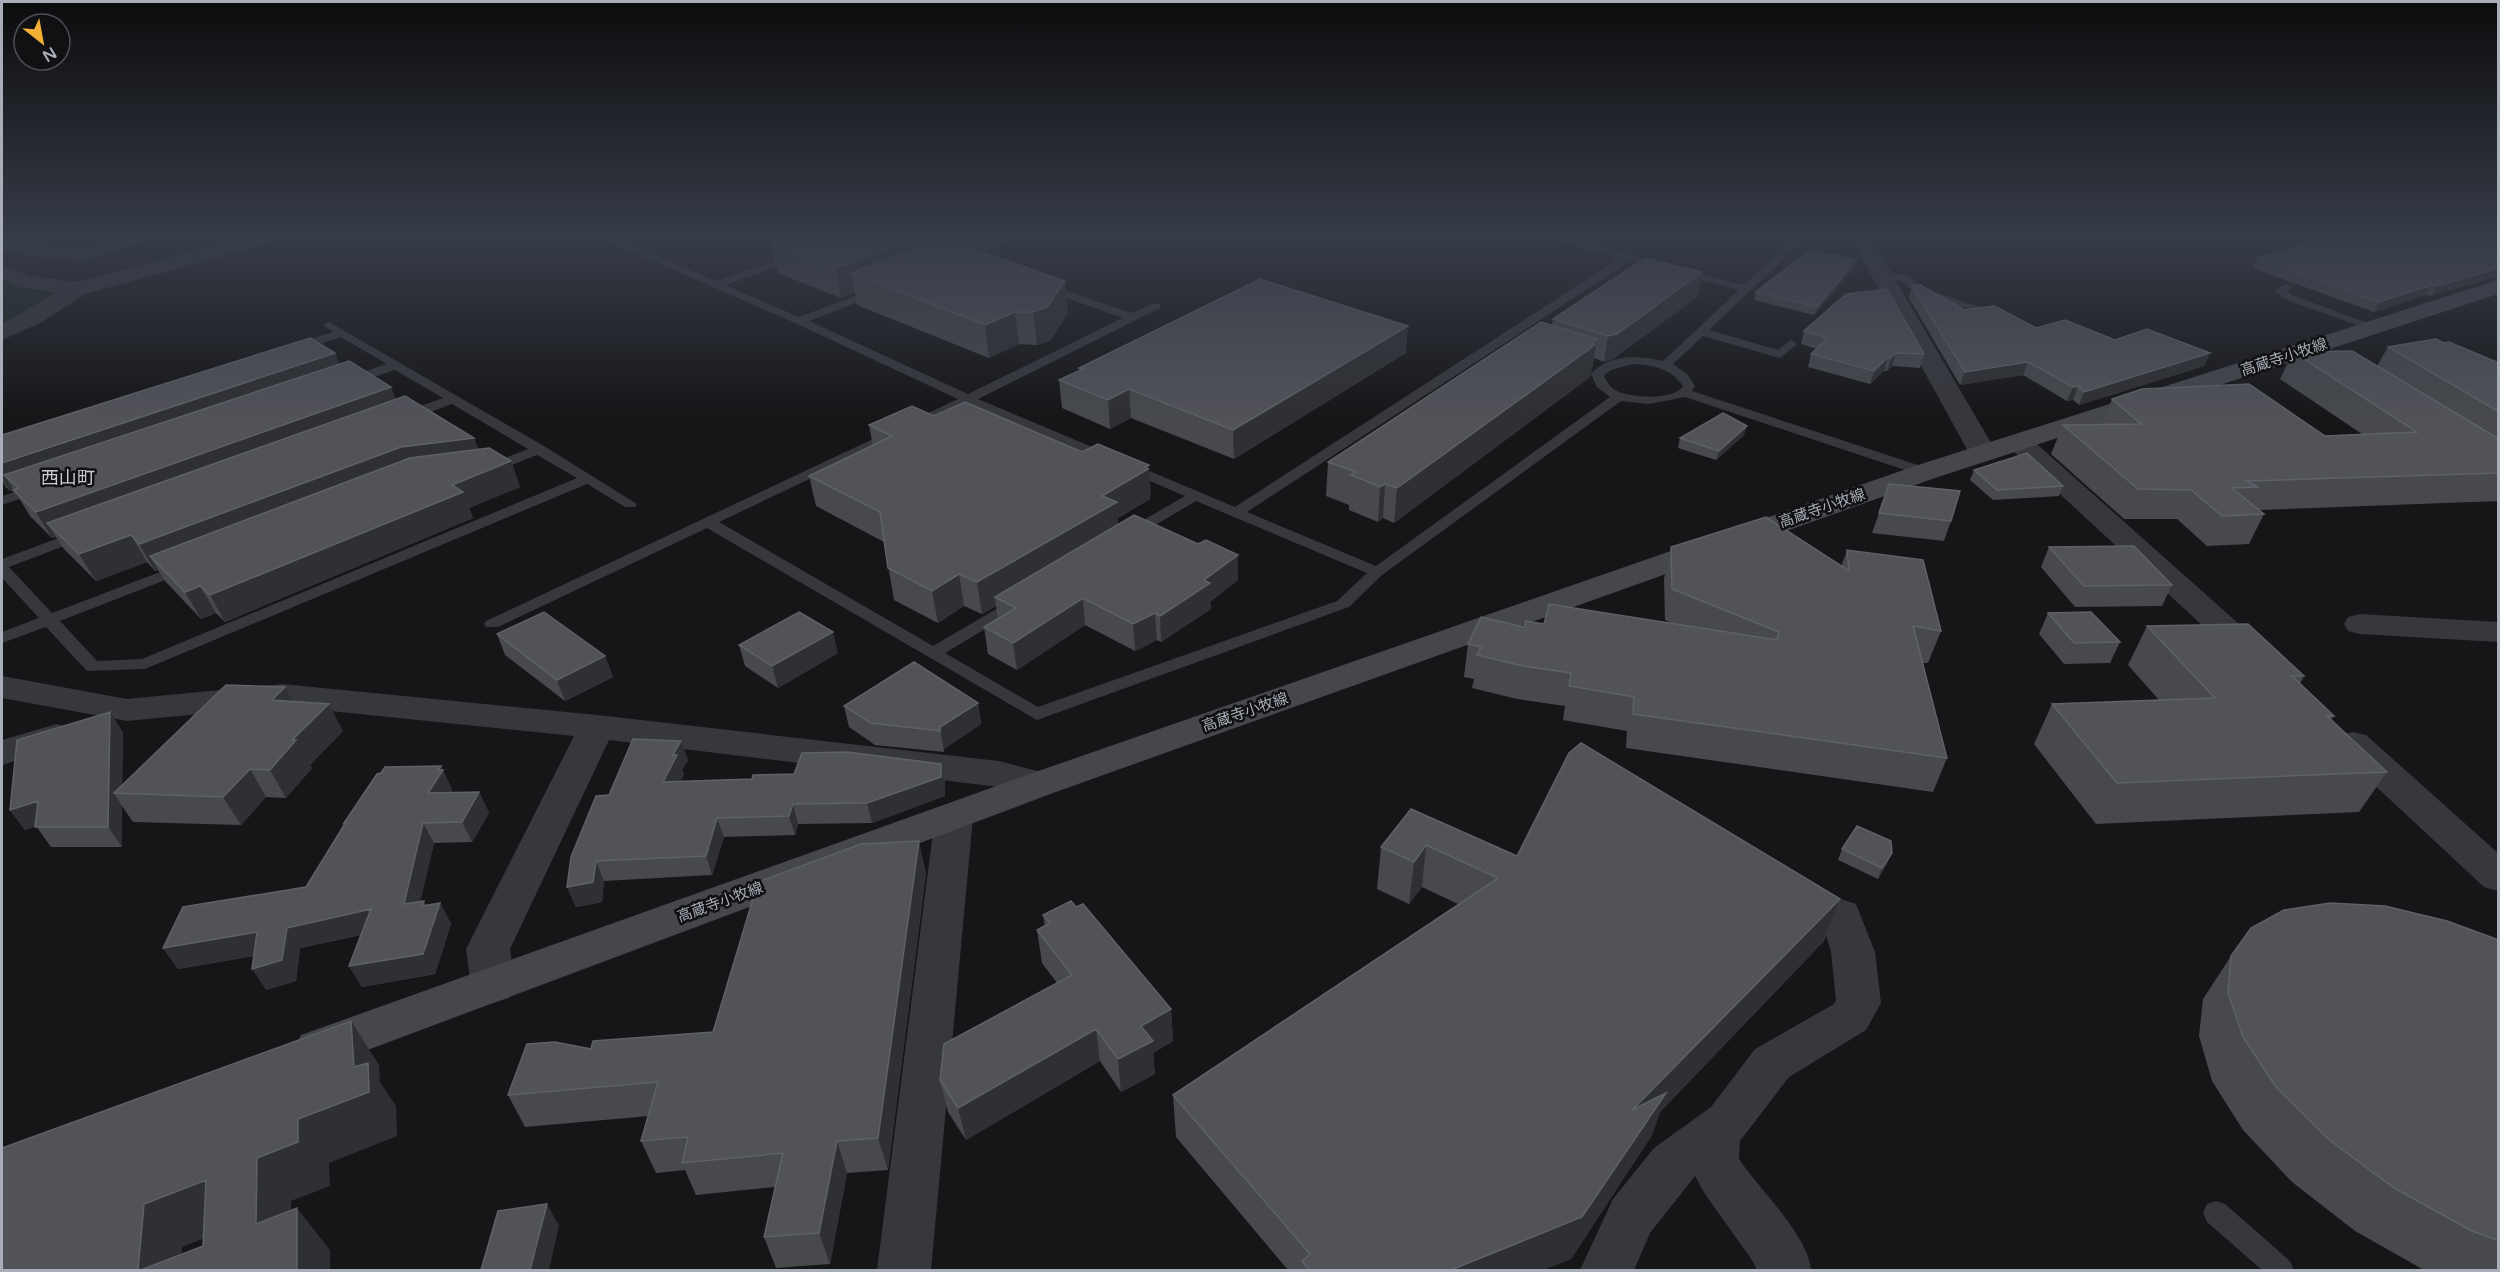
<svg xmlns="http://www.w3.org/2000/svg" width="2500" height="1272" viewBox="0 0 2500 1272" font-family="'Varela Round','Noto Sans JP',sans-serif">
<rect width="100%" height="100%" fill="#161618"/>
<path fill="#1e261f" d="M2,279l28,12 32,2 -60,35z"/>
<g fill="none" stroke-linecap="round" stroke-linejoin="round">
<path fill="#37383d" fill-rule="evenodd" d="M606,240h15l95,41 76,-26h8v4l-75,26 74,32 74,-28h8v4l-72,28 159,73 155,-76 -82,-29v-4h8l83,28 20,-9h8v4l-182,91 257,108 385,-249 -65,-18h19l65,17v4h-9l-383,251 129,54 234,-169 -13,-10 -6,-13c17,-20 48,-19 72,-13l76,-71 -63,-17v-4l68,16 48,-45h11l-94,90 69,20 13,-10 6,4 -2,2 -15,12 -77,-22 -30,28 14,10 8,12 -3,5 238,78 2,3 -2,3h-10l-235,-78 -36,7 -28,-3 -239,174 -33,32 -312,113 -330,-192 -209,99h-12l-2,-3 2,-3 472,-222 -163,-76zM1632,364c20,1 39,4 51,22 -9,15 -54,12 -68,4 -6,-4 -9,-9 -11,-15l7,-5zM968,404l217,92 -60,35 -2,3 2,3h10l61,-36 171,72 -30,28 -299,106 -93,-54 77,-46 2,-3 -2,-3h-12l-77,45 -214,-124z
M999,240h15l-50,21 -9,-2z
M1882,271l26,5 18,13 78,26 -6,3 -62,-19 -9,1 -26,-19 -23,-5 -1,-2z
M2286,284l5,3 -4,4 5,4 89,33 -2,2h-8l-87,-31 -10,-9z
M329,322l215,124 93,58 -2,3h-10l-38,-23 -442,185 -58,2 -41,-44 -44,16v-11l37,-14 -37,-40v-19l73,-27 5,-1 7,4 -2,3 -76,29 43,46 124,-47 5,-2 8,5 -3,3 -126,49 37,40 45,-2 435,-181 -40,-23 -43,17h-10l-2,-3 2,-3 44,-17 -76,-45 -41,15h-10l-1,-3 1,-3 42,-15 -48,-28 -42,14h-8l-2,-3 2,-3 42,-14 -46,-27 -42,14h-8v-6l42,-13 -10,-7z
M38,484l5,1 2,3 -2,3 -41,14v-9z
M2216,1201l9,3 65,57 4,9h-32l-55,-48 -4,-9 4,-9z"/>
<path fill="#37383d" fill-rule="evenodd" d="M110,240h31l-3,4 -52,17 -84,-8v-12l83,8z
M234,240h35l-3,4 -181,50 -43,28 -40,18v-16l54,-31 -38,-6 -16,-8v-14l29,11 46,6z
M1852,240h20l125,213 -4,6 -10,2 -10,-2 -4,-6z
M2020,435l9,2 237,211 5,7 -5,7 -12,3 -12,-3 -231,-213 -4,-6 4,-6z
M2360,614l138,8v20l-138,-8 -12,-3 -4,-7 4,-7z
M2,676l125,23 155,-15 315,31 402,46 54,14 6,9 -6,9 -13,4 -41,-10 -390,-47 -99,209 5,36 -6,13 -16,5 -16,-5 -6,-13 -5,-36 108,-213 -292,-30 -155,15 -125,-23z
M57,724l13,4 5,8 -5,8 -68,21v-25z
M2353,732l13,3 132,118v38l-14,-4 -144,-134 -5,-9 5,-9z
M954,803l14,4 5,10 -42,453h-54l58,-453 5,-10z
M1841,899l15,5 19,48 6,51 -15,27 -77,47 -49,64 -1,18c20,30 69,76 72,111h-54l-5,-10 -47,-66 -10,-18 -45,57 -16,37h-54l33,-71 41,-51 57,-41 44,-58 79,-45 2,-4 -5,-48 -11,-37 6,-11z"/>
<path fill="#45474d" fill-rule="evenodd" d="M2498,280v14l-563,184 -882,315 -736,276 -16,-6 -7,-14 7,-14 726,-260 888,-309z"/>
</g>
<path fill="#47494d" d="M993,240l-21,9 96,64 -17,27 -14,5 -18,-1 -30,14 -132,-53 -2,-12 -14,5 -63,-25 -7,-29z
M2319,240h166l-54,56 -5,-1 -52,17 -122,-44 5,-10 63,-16z
M1854,268l-40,47 -60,-15 2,-8z
M1912,286l53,24 71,18 79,12 95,13 -6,13 -125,39 -6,-5 -6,1 -44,-26 -63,10 -51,-87z
M1697,297l-84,62 -9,3 -10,-4 -4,19 -196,146 -11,-5 -5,4 -29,-12v-5l-23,-9 2,-34 224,-137 1,-6z
M1804,331l120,23 -4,14 -28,-2 -5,5h-3l-14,13 -62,-17 3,-13 6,-5 -16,-5z
M2444,343l55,20v138l-240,9 5,4 -15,30 -42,2 -30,-27h-53l-73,-65 12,-29h38l11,-26 213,37 37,-2 -82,-55 13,-27 84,14 11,-19z
M1406,353l-172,106 -103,-41 -21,11 -48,-21 -3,-28 21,-9 -1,-3z
M340,364l56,35 78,39 4,11 33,12 9,26 -51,21 4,10 -248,104 -9,-9 -15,6 -35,-37 -8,-12 -3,1 -8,-9 -51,19 -32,-32 -8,-12 -4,1 -22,-22 -16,-26 -4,1 -4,-4 -4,-7v-45z
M934,416l217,79h-1v4l-32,19v6l120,56 -28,22 1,7 -50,33 -4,-2 -22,11 -50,-26 -68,45 -29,-16 -4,-27 14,-8 -2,-13 -14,8 -18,-8 -26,17 -44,-23 -10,-58 -68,-36 -7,-30 64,-30 -4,-21z
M1744,435l-28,25 -38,-12 2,-10z
M1974,470l89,16 -4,10 -66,4 -23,-20z
M1879,513l72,8 -7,20 -72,-8z
M1671,547l170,20 6,-17 94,81 -13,32h-5l24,95 -14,34 -307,-44 1,-17 -64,-11 2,-14 -48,-7 -45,-11 2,-9 -10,-2 4,-33 56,-17 20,-3h129l-8,-4 -1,-41z
M2049,547l123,38 -10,21 -87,1 -34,-40z
M2048,613l72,29 -10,21 -46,1 -25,-30z
M2147,626l157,50 -4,8 34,32 -3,4 56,52 -28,40 -263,12 -62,-80 18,-40 107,-4 -31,-35z
M497,634l108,22 8,21 -48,24 -60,-46z
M739,645l99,8 -60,35 -33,-22z
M292,701l51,30 -33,34 2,3 -26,30 -20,-1 -25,28 -108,-3 -11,-16v41h-71l-15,-21 -11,4 -15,-20 113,-78 -1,53z
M978,703l3,21 -37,25v3l-69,-7 -26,-18 -5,-21z
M688,760l-6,10 2,4 -4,8 72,-3 42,-5 147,-10 4,19v13l-73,27 -74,1 -3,11 -71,2 -12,38 -108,6 -2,21 -26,5 -9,-20 42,-92z
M441,766l11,24 -1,3 28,-1 10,21 -17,29 -38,1 -14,58 7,4 13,-2 11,21 -16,50 -73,13 -13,-21 12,-31 -61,13 -4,33 -30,9 -12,-34 -76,13 -15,-21 143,-61 39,-63 -1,-1z
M1411,809l106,47 323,43 -16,42 -164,171 -8,23 -81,124 -28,11h-255l-112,-133 -3,-42 285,-191 -36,-17 -13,17 -32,-15 4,-42z
M1842,849l45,15 -9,15 -40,-19z
M926,873l-38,297 -41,3 -17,91 -54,4 -12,-31 11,-50 -79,8 -11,-25 -29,3 -15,-32 8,-25 -124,11 -17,-32 83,-46 122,-17z
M1043,915l128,94 2,32 -20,12 2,21 -34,18 -21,-31 -134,79 -18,-28 -8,-32 117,-97 -15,-20 -5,-33 8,-4z
M2499,940v330h-75l-69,-39 -63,-49 -49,-52 -31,-49 -13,-45 4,-37 28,-43z"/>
<path fill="#2f3033" d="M912,240h81l-114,44 -28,-11 4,20 -14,5 -5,-30z
M1856,260l-2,8 -40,47 3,-8z
M2499,268v8l-68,20 6,-10z
M1702,272l-5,25 -84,62 -9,3 4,-26z
M1065,281l3,32 -17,27 -14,5 -4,-33z
M2432,285l-6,10 -52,17 5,-10z
M1015,312l4,32 -30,14 -4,-33z
M1408,326l-2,27 -172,106 -1,-29z
M1597,339l-5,31 -2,7 -196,146 3,-35 197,-146z
M335,353l10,23 -341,99 10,15 -4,1 -8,-13v-15z
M1896,353l-4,13 -5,5 4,-13z
M2210,353l-6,13 -125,39 5,-13z
M1888,357l-4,14 -14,13 4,-13z
M2028,362l-5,13 -63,10 5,-13z
M2078,386l-5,14 -6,1 6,-14z
M391,387l10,24 -354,112 9,14 -4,1 -16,-26z
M1129,389l2,29 -21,11 -2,-29z
M1747,426l-3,9 -28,25 3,-9z
M474,438l10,25 -334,93 8,14 -3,1 -16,-27 262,-97z
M511,461l9,26 -51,21 4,10 -248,104 -15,-27 242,-110z
M1149,465l2,30h-1v4l-32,19 1,15 -124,64 1,9 -14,8 -5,-32z
M1385,484l-2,34 -5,4 2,-35z
M131,535l16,27 -51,19 -17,-27z
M1238,555v25l-28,22 1,7 -50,33 -1,-26 44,-36z
M959,574l5,32 -26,17 -6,-32z
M200,586l16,27 -15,6 -16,-27z
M1083,598l2,27 -68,45 -4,-27z
M1155,613l2,27 -22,11 -2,-27z
M833,632l5,21 -60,35 -6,-22z
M605,656l8,21 -48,24 -8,-21z
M285,687l15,28 -28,-15z
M978,703l3,21 -37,25v3l-4,-25z
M329,704l14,27 -33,34 2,3 -26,30 -16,-28 22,-30z
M110,712l13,20 -1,62 -8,-1 8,13v41l-14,-20z
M681,741l7,19 -6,10 2,4 -14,27 -7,-19 10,-27z
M941,764l4,19v13l-73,27 -5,-20z
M441,766l11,24 -14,24 -10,-21 10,-23z
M250,769l16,28 -25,28 -18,-28z
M479,792l10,21 -17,29 -10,-20z
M38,801l14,20 -27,9 -15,-20z
M793,804l5,20 -3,11 -6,-19z
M717,818l7,19 -12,38 -6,-19z
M423,823l11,20 -19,82 -11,-21z
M919,841l7,32 -38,297 -10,-32z
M1426,845l-4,42 -13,17 5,-42z
M1892,853l-5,11 -9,15 4,-11z
M596,861l8,20 -2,21 -26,5 -9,-20z
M1840,899l-16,42 -164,171 -8,23 -81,124 -28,11h-92l181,-160z
M424,901l10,18 6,-16 11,21 -16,50 -73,13 -13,-21 73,-60z
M371,909l11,21 -82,18 -4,33 -30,9 -14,-21 35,-41z
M257,932l13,21 -92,16 -15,-21z
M1171,1009l2,32 -20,12 2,21 -34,18 -3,-33 23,-33z
M351,1021l28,44 1,17 16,24 1,30 -68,27 1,23 -39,15v66l-35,-43 1,-66 97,-91z
M1096,1029l4,32 -134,79 -8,-32z
M837,1141l10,32 -17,91 -11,-31z
M206,1180l36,43 -60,24 -1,23h-43l6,-66z
M547,1204l12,22 -10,44h-19z
M297,1208l33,42v20h-33z"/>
<path fill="#525359" stroke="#5f6168" stroke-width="1.5" d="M781,240h131l-76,28 -65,-24z
M940,240h8l117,41 -18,26 -14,5h-18l-30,13 -134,-52z
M2325,240h160l14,8v20l-62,18 -5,-1 -53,17 -122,-44 52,-15 15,-1z
M1810,250l46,10 -39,47 -61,-15z
M1645,258l57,14 -85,62 -9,2 -55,-17z
M1260,279l148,47 -175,104 -104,-41 -21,11 -49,-20 24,-11 -4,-1z
M1920,285l45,25 29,-4 4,2 38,20 29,-8 50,20 32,-11 63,24 -126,39 -6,-6 -5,1 -45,-25 -63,10 -53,-86z
M1887,289l37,65 -28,-1 -5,5 -3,-1 -14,14 -63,-17 17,-16 -24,-7 42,-37z
M1541,322l56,17 -3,3 1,3 -198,143 -12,-4 -5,3 -29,-12 5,-3 -28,-10z
M310,338l25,15 -333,110v-5h1l-1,-1v-22z
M2436,339l8,4 5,-1 50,21v49l-111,-65z
M2352,351l147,88v34l-252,8 11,6 -26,1 32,26 -42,2 -31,-26 -53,-1 -75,-64 78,-1 -29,-25 30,-10 107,-5 76,52 92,-4 -124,-80z
M349,361l42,26 -355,125 -23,-22 6,-2 -15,-13z
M405,396l69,42 -73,9 -262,97 -8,-9 -52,19 -32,-31z
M965,402l117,50 16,-8 51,21 -4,2 3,2 -46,27 15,6 -140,80 -18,-8 -27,17 -44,-23 -8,-56 -71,-36 83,-40 -23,-11 43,-19 22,10z
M1723,413l24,13 -28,25 -39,-13z
M489,448l22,13 -59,24 11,7 -253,103 -10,-9 -15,6 -35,-36 260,-98z
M2027,453l36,33 -66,4 -23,-20z
M1889,484l71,7 -9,30 -72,-8z
M1134,515l64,29 8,-4 32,15 -34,25 6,3 -27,18 -23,15 -5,-3 -22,11 -50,-26 -70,45 -29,-16 32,-19 -21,-11z
M1766,517l83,54 -2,-21 76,10 18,71 -28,-5 34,132 -314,-44 1,-17 -65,-11 2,-13 -48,-7 -46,-11 4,-8 -13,-3 13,-27 43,10 2,-6 18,3 5,-20 228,36 2,-8 -107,-43 -1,-42z
M2134,546l38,39 -88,1 -35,-39z
M544,612l61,44 -48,24 -60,-46z
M799,612l34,20 -61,34 -33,-21z
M2091,612l29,30 -46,1 -26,-30z
M2248,624l56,52h-12l42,40h-7l60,56 -270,11 -65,-79 163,-6 -68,-72z
M914,662l64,41 -38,24v4l-69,-8 -27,-17z
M226,685l59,2 -13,13 57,4 -37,36h4l-26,30 -20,-1 -27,28 -109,-4z
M110,712l-2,115h-73l3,-26 -28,9 7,-70z
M633,739l48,2 -8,14h4l-14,27 89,-3 1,-4 41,-1 8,-21 45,-1 94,12v13l-74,26 -74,1 -4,12 -72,2 -11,38 -110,5 -3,21 -26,5 4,-30 25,-61 13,-1z
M1581,743l259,156 -208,211 34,-17 -84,124 -131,53h-142l-7,-9 8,-7 -137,-159 325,-217 -72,-33 -12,17 -33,-15 30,-38 106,47 52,-103z
M441,766l-3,4h5l-15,23 51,-1 -17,30 -39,1 -19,81 20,-3 -2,5 18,-3 -17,51 -74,12 22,-57 -84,19 -5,32 -30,9 5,-37 -94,16 20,-41 123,-20 40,-65 -2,1 33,-49 4,-1 4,-6z
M1857,826l34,15 1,12 -10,15 -40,-19z
M919,841l-41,297 -41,3 -18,92 -55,4 19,-84 -101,10 6,-26 -47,4 17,-59 -150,13 19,-51 28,-2 36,7 2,-8 120,-9 45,-150 103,-38z
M1071,901l5,6 7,-3 88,105 -30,17 12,15 -35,18 -22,-30 -138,79 -18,-28 4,-36 128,-69 -35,-45 13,-7 -7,-8z
M2330,903l55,3 62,15 52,19v301l-27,-10 -78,-43 -66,-49 -52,-52 -33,-50 -15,-44 3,-37 20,-28 33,-18z
M351,1021l3,46 14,-4 1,29 -71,27v23l-41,16 -1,66 41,-16v62h-156l62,-24 3,-66 -62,24 -6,66h-136v-122z
M547,1204l-17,66h-49l17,-59z"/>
<linearGradient id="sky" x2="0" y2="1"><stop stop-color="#0c0c0d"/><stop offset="0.57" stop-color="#363c48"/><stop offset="1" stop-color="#363c48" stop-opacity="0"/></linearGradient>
<rect width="2500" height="418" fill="url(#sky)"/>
<g text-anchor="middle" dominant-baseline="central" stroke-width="5" stroke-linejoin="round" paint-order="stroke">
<g font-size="15" fill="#a8adb8" stroke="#111113">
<text transform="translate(2284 357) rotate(-18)">高蔵寺小牧線</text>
<text transform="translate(1822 508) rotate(-19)">高蔵寺小牧線</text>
<text transform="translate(1245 712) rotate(-19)">高蔵寺小牧線</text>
<text transform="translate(720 902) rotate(-20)">高蔵寺小牧線</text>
</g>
<g font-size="18" fill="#c9ccd4" stroke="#111113">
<text x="68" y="478">西山町</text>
</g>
</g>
<rect width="2500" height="1272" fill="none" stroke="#a8adb8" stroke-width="6"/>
<g transform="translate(42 42) rotate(149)"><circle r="28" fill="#111113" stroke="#4d4f55" stroke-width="1.5"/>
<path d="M0-4.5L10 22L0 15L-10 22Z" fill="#f2b134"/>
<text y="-9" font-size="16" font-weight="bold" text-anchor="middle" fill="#a8adb8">N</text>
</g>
</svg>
